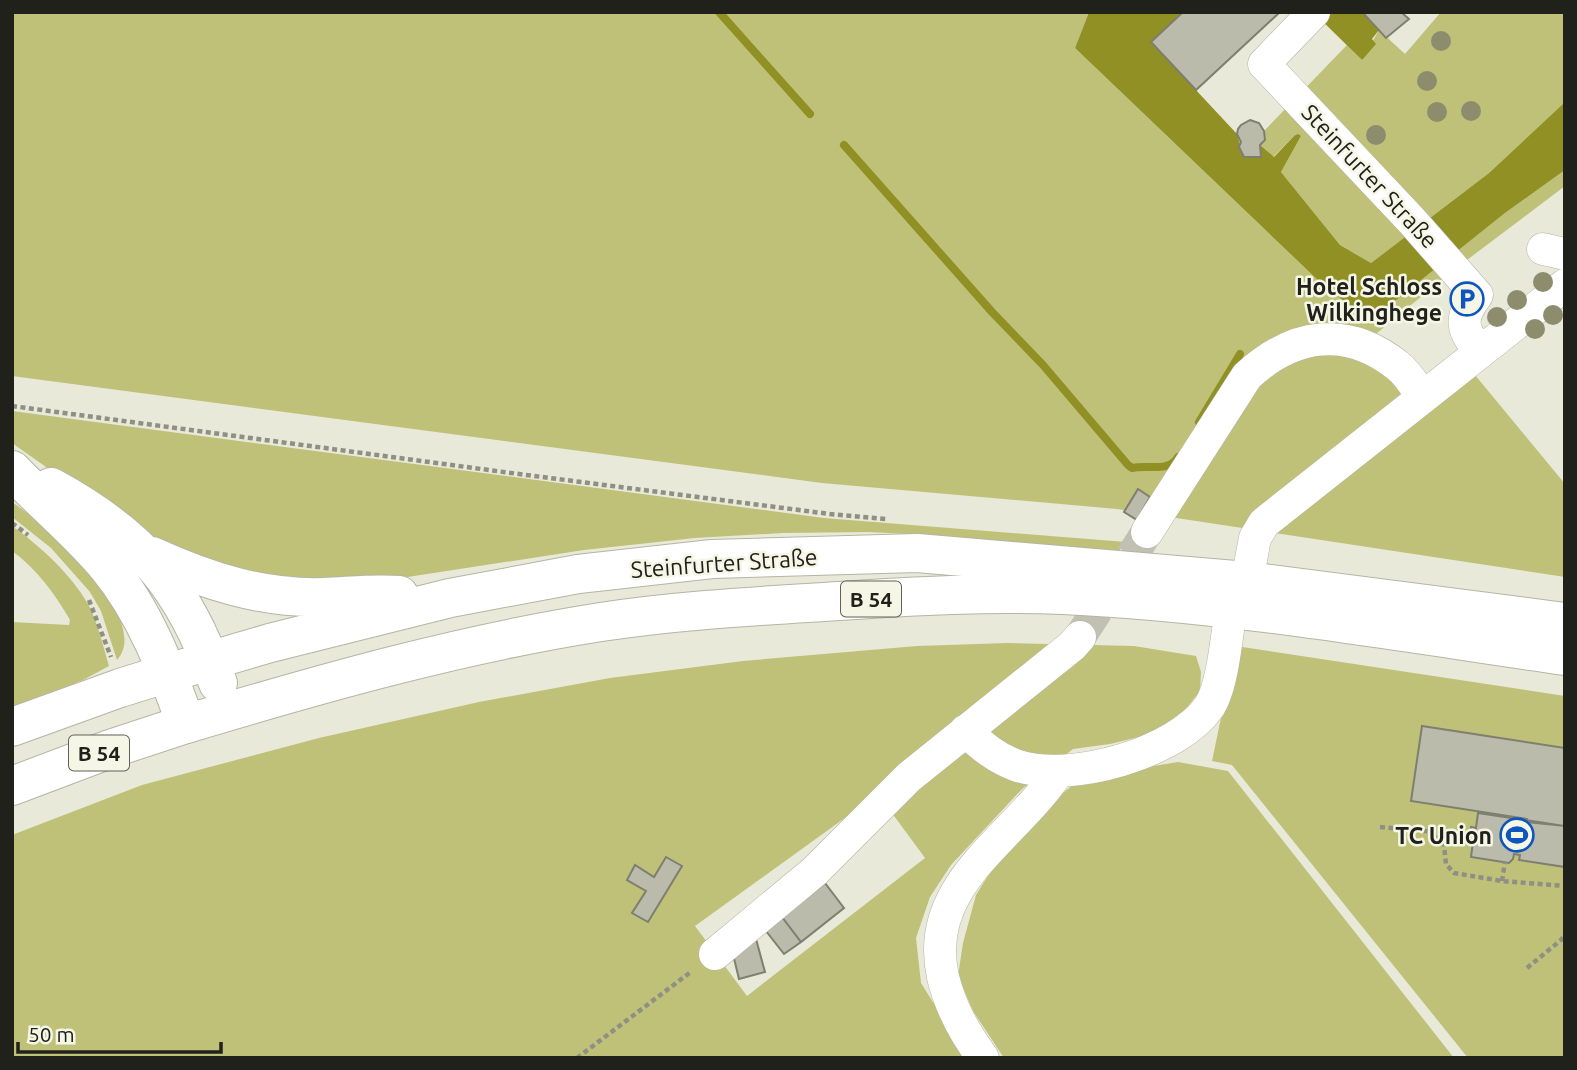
<svg xmlns="http://www.w3.org/2000/svg" width="1577" height="1070" viewBox="0 0 1577 1070" font-family="Ubuntu,sans-serif">
<rect width="100%" height="100%" fill="#e8e9d8"/>
<path fill="#bfc178" fill-rule="evenodd" d="M12,12h1077l-14,36 250,239 38,28 22,-6 120,-96 60,-43v16l-114,86 -86,71 46,47 64,-15 90,109v93l-448,-68 -295,-26 -810,-107z
M1441,12h124v90l-76,71 -118,90 -31,-18 -59,-73 20,-36h-7l-21,21 -13,-12 5,-5 -1,-9 83,-86 15,15 17,-30 26,24z
M12,411l812,107 302,24 -9,11 -186,-18 -63,-3 -85,1 -88,5 -111,12 -235,36 -122,-13 -93,-44 -122,-86z
M12,502c32,21 142,117 105,158l-16,-49 -11,-19 -39,-44 -39,-31z
M12,526c28,20 59,48 76,78 10,19 15,42 21,62l-26,14 -71,28v-86l57,3 1,-5c-15,-26 -33,-51 -58,-69z
M1008,643l126,3 62,10 5,16 -1,19 -15,19 -34,24 -41,10 -37,5 -51,40 -71,76 -21,32 -14,41 5,45 47,75h-956v-223l130,-50 177,-47 160,-36 131,-24 133,-17 174,-15zM878,794l47,64 -178,138 -52,-70z
M1236,646l329,50v362h-97l-236,-293 -20,-4z
M1178,762l50,9 226,287h-450l-31,-47 -15,-35 5,-33 13,-48 38,-61 67,-56z"/>
<path fill="#909024" d="M1089,12h94l-32,30 86,92 7,23h17l-1,-12 14,12 20,-21 4,-2 3,2 -20,36 59,73 31,18 118,-90 76,-71v68l-60,43 -120,96 -22,6 -38,-28 -250,-239z
M1313,12h50l16,18 -7,9 4,5 -14,16z"/>
<g fill="none" stroke-linecap="round" stroke-linejoin="round">
<path stroke="#909024" stroke-width="8" d="M719,12l91,102
M844,145l148,167 51,53 85,100 4,3c16,-4 36,5 46,-11
M1319,291l6,-4
M1199,422l41,-68"/>
</g>
<path fill="#babbaa" stroke="#7e7f6f" stroke-width="2" d="M1183,12h97l-84,78 -45,-48z
M1401,12l8,7 -23,19 -23,-25z
M1250,120l9,3 5,8 1,9 -5,5 1,12h-17l-5,-10 2,-5 -4,-8 1,-5 3,-4z
M1138,489l12,8 -13,23 -13,-8z
M1422,726l143,22v78l-38,-4v-3l-116,-18z
M1478,813l87,13v41l-46,-7 1,-5 -6,-1 -1,5 -4,4 -38,-6 2,-15 -4,-1 2,-14 5,1z
M666,857l16,9 -34,56 -16,-9 14,-22 -19,-11 8,-15 19,12z
M825,883l19,25 -43,34 -19,-25z
M779,913l22,29 -17,12 -22,-28z
M756,939l9,33 -26,7 -8,-33z"/>
<g fill="none" stroke-linecap="round" stroke-linejoin="round">
<path stroke="#c0c1b2" stroke-width="32" stroke-dasharray="32 16" stroke-linecap="butt" d="M1080,637l67,-105"/>
<defs>
<path id="minor" d="M1314,12l-50,52 148,157 65,74c-18,24 -16,34 3,56
M1543,249l22,5
M1147,532l100,-156c46,-43 100,-51 151,-10 10,8 17,20 24,30
M1247,581l8,-43 9,-15 301,-238
M965,731c17,15 32,28 53,35 53,17 159,-13 191,-59 14,-20 18,-74 22,-99
M715,954l100,-83 94,-94 163,-131 8,-9
M983,1058c-18,-24 -33,-52 -40,-81 -21,-93 70,-137 115,-205"/>
<path id="major" d="M12,470c31,33 67,62 95,96 38,46 59,102 79,158 137,-41 274,-80 415,-102 79,-12 159,-16 238,-21 75,-5 150,-9 224,-6 169,8 335,37 502,61
M51,487c90,49 133,99 167,196
M152,556c55,25 110,43 172,41 26,-1 50,-4 75,-2
M168,673l102,-30 180,-45 128,-24 134,-15 205,-6 330,28 318,41"/>
<path id="highway" d="M12,727l108,-39 48,-15
M12,786l98,-37 76,-25"/>
</defs>
<use href="#minor" stroke="#b4b5a4" stroke-width="33"/>
<use href="#major" stroke="#b4b5a4" stroke-width="40"/>
<use href="#highway" stroke="#b4b5a4" stroke-width="40"/>
<path stroke="#8f9083" stroke-width="4.5" stroke-dasharray="5 3.5" stroke-linecap="butt" d="M12,406l499,67 319,41 56,5
M12,523l16,12
M89,600l22,57
M1380,827l56,5 8,13 2,19 8,9 48,8 63,5
M1502,881l3,-19
M1527,968l34,-28 4,-6
M577,1058l115,-87"/>
<use href="#minor" stroke="#fff" stroke-width="32"/>
<use href="#major" stroke="#fff" stroke-width="38"/>
<use href="#highway" stroke="#fff" stroke-width="38"/>
</g>
<g fill="#8d8d6e">
<circle cx="1441" cy="41" r="10"/>
<circle cx="1427" cy="81" r="10"/>
<circle cx="1471" cy="111" r="10"/>
<circle cx="1437" cy="112" r="10"/>
<circle cx="1376" cy="135" r="10"/>
<circle cx="1543" cy="282" r="10"/>
<circle cx="1517" cy="300" r="10"/>
<circle cx="1553" cy="315" r="10"/>
<circle cx="1497" cy="317" r="10"/>
<circle cx="1535" cy="329" r="10"/>
</g>
<defs>
<symbol id="parking-ring" viewBox="-11 -11 22 22"><circle r="9.5" fill="#f5f6e5" stroke="#0f55bf" stroke-width="1.5"/><path d="M-3.5-5.5H1a3.5 3.5 0 0 1 0 7H-1V5.5H-3.5ZM-1-3.4V-.6H.8a1.4 1.4 0 0 0 0-2.8Z" fill="#0f55bf"/></symbol>
<symbol id="stadium-ring" viewBox="-11 -11 22 22"><circle r="9.5" fill="#f5f6e5" stroke="#0f55bf" stroke-width="1.5"/><path d="M0-5a6.5 5 0 1 0 0 10a6.5 5 0 1 0 0-10ZM-3.5-1.8h7v3.6h-7Z" fill="#0f55bf"/></symbol>
</defs>
<g fill-rule="evenodd">
<use href="#parking-ring" x="1448" y="280" width="38" height="38"/>
<use href="#stadium-ring" x="1498" y="816" width="38" height="38"/>
</g>
<g text-anchor="middle" dominant-baseline="central" stroke-width="5" stroke-linejoin="round" paint-order="stroke">
<g fill="#f5f6e5" stroke="#606157" stroke-width="2">
<rect x="841" y="581.5" width="60" height="35" rx="5"/>
<rect x="69" y="735.5" width="60" height="35" rx="5"/>
</g>
<g font-size="21" font-weight="bold" fill="#20211a">
<text x="871" y="599">B 54</text>
<text x="99" y="753">B 54</text>
</g>
<g font-size="23" fill="#20211a" stroke="#f5f6e5">
<text transform="translate(1370 176) rotate(47)">Steinfurter Straße</text>
<text transform="translate(724 563) rotate(-4)">Steinfurter Straße</text>
</g>
<g font-size="23" font-weight="bold" fill="#20211a" stroke="#f5f6e5" text-anchor="end">
<text x="1442" y="286">Hotel Schloss<tspan x="1442" dy="26">Wilkinghege</tspan></text>
<text x="1492" y="835">TC Union</text>
</g>
</g>
<rect width="1577" height="1070" fill="none" stroke="#20211a" stroke-width="28"/>
<path d="M18 1042v10h203v-10" fill="none" stroke="#20211a" stroke-width="3.5"/>
<text x="28" y="1042" font-size="21" fill="#20211a" stroke="#f5f6e5" stroke-width="5" paint-order="stroke">50 m</text>
</svg>
